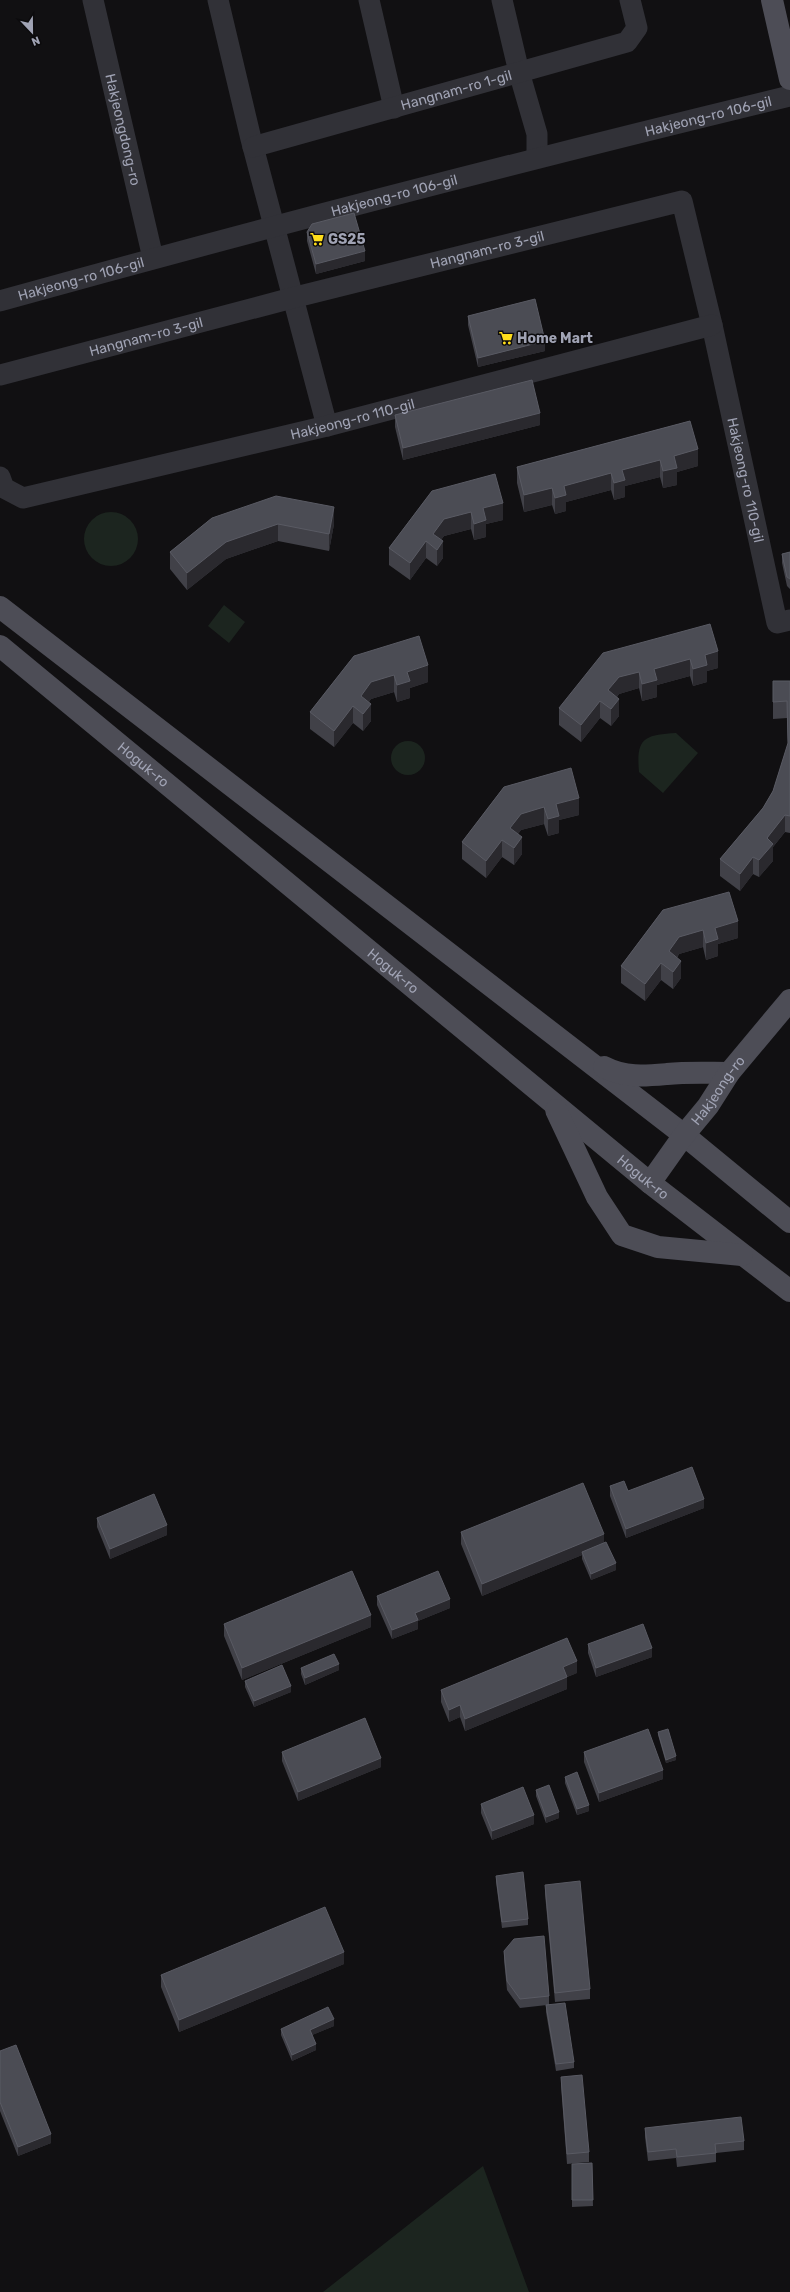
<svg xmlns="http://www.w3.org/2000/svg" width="790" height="2292" viewBox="0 0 790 2292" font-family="Rubik,sans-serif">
<rect width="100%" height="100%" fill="#111012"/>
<path fill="#1c251f" d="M84 539a27 27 0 1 1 54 0a27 27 0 1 1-54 0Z
M224,605l21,17 -16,21 -21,-17z
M676,733l22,20 -35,40 -24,-21c-3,-34 5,-37 37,-39z
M391 758a17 17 0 1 1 34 0a17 17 0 1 1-34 0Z
M483,2166l46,126h-206z"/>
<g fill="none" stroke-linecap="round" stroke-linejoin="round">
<g stroke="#313137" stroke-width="21">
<path id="s1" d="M93,0l60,258"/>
<path d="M218,0l33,139 76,287"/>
<path d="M369,0l25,108"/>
<path d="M502,0l17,72 18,62v23"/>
<path id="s2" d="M253,147l374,-105 10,-14 -7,-28"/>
<path id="s3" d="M0,301c262,-73 526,-141 790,-205"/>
<path id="s4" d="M0,375l292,-77 390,-97 30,124 65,298 13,-3"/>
<path id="s5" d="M0,477l4,11 19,10 304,-72 385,-101"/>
</g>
<g stroke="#4d4d56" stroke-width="22">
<path d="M772,0l18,79"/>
<path d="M0,607l684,528 106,87"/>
<path id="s6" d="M0,646l650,537 140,108"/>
<path d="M604,1067c21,11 41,9 63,7 21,-2 41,-1 62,-1"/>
<path d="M556,1110l41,87 25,38 36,12 84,8"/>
<path id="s7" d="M650,1183l34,-48 24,-29 21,-33 61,-73"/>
</g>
</g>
<path fill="#414148" d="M307,232l58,29 -49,13 -9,-33z
M468,316l77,35 -67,16 -10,-42z
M395,415l145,10 -137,35 -8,-33z
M690,421l8,45 -21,6v13l-14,3 -3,-11 -35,9v11l-11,3 -3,-10 -45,12v9l-11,3 -3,-9 -28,7 -7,-29v-16z
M432,491l71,29 -17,4v13l-12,3 -3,-11 -27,7 -3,4 2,18 -6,8 -11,-8 -16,22 -21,-15v-17z
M212,518l122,6 -5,27 -51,-10 -52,18 -39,31 -17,-21v-17z
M790,552v37l-3,-3 -5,-23v-9z
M710,624l8,44 -11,3v11l-14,4 -3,-10 -33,9v12l-15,4 -3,-13 -20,6 -2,3 2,19 -8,10 -11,-8 -19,24 -22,-17v-17z
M354,656l74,26 -18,6v10l-13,4 -3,-10 -23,7 -2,3 2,19 -8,10 -10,-8 -19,24 -24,-18v-17z
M773,681h17v152l-5,-1 -12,15v14l-14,16 -6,-3 -13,17 -20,-15v-17l43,-51 10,-17 15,-46 -1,-27 -14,1z
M504,787l75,28 -20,5v13l-11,3 -4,-12 -23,6 -3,4 4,20 -8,11 -12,-8 -16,21 -24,-19v-17z
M663,910l75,28 -20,6v12l-12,4 -3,-13 -24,7 -2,4 4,20 -8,11 -12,-9 -16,21 -24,-18v-17z
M610,1486l18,5 76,17 -78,30 -16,-42z
M97,1518l70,17 -57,24 -13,-32z
M461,1532l143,11 12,27 -25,10 -9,-21v-4l-100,41 -21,-52z
M377,1596l73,12 -32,13v8l-26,10 -15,-34z
M224,1624l147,3 -129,53 -18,-44z
M588,1644l64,13 -56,20 -8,-24z
M301,1668l38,2 -34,15 -4,-11z
M577,1673l-10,4v12l-102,42 -5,-14 -11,5 -8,-20v-12z
M245,1681l46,11 -37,15 -9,-20z
M658,1732l18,28 -10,3 -8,-28z
M282,1752l99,15 -83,34 -16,-40z
M584,1752l79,27 -64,23 -15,-40z
M565,1777l24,34 -12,4 -12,-32z
M536,1790l23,28 -13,5 -10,-27z
M481,1804l53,20 -42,16 -11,-27z
M496,1876l32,43v6l-26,3 -6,-46z
M545,1885l45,104v10l-35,3 -10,-108z
M504,1951l45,45v9l25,57v6l-18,3 -10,-59v-7h1l-27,3 -13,-18 -3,-30z
M344,1964l-165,68 -18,-45v-12z
M334,2026l-22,9 4,15 -24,11 -11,-26v-6z
M0,2051l51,92 -33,13 -18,-45z
M561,2077l28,75v10l-22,2 -6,-78z
M645,2128l99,13v9l-28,3v9l-39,5 -1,-9 -28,3 -3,-24z
M592,2163l1,43 -21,1v-43z"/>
<path fill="#2a292e" d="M365,251v10l-49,13v-10z
M545,341v10l-67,16v-9z
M540,413v12l-137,35v-12z
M698,449v17l-21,6v13l-14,3v-17l11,-15z
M660,460v17l-35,9v11l-11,3v-17l8,-13z
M611,473v17l-45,12v9l-11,3v-16l9,-12z
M552,488v17l-28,7v-17z
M503,503v17l-17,4v13l-12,3v-16l9,-16z
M334,507v17l-5,27v-17z
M471,512v17l-27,7 -9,12 -2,-14 11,-15z
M278,524v17l-52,18 -39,31v-17l39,-31z
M426,541v17l-16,22v-17z
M443,541v17l-6,8v-16z
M718,651v17l-11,3v11l-14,4v-17l12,-14z
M690,659v17l-33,9v12l-15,4v-17l12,-15z
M428,665v17l-18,6v10l-13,4v-17l10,-13z
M639,672v16l-20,6 -11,13v-17l11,-13z
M394,675v17l-23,7 -10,13v-16l10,-14z
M619,699v17l-8,10v-17z
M600,701v17l-19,24v-17z
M371,704v17l-8,10v-17z
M353,706v17l-19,24v-16z
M579,798v17l-20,5v13l-11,3v-17l8,-15z
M544,807v17l-23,6 -11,15v-17l11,-14z
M785,815v17l-12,15v14l-14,16v-17l8,-22z
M522,837v17l-8,11v-17z
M502,840v17l-16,21v-17z
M753,857v17l-13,17v-17z
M738,921v17l-20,6v12l-12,4v-17l9,-15z
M703,930v17l-24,7 -10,14v-17l10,-14z
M681,961v17l-8,11v-17z
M661,963v17l-16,21v-17z
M704,1499v9l-78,30v-9z
M167,1525v10l-57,24v-10z
M604,1534v12l-22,6v3l-100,41v-12z
M616,1563v7l-25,10v-6z
M450,1599v9l-32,13v8l-26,10v-9l23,-17z
M371,1615v12l-129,53v-12z
M652,1648v9l-56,20v-9z
M577,1661v12l-10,4v12l-102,42v-12l98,-52z
M339,1664v6l-34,15v-7z
M291,1686v6l-37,15v-6z
M460,1705v12l-11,5v-12z
M676,1756v4l-10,3v-3z
M381,1758v9l-83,34v-9z
M663,1770v9l-64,23v-9z
M589,1805v6l-12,4v-6z
M559,1812v6l-13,5v-6z
M534,1815v9l-42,16v-9z
M344,1952v12l-165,68v-12z
M334,2019v7l-24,10v-6z
M316,2044v6l-24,11v-6z
M51,2134v9l-33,13v-9z"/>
<path fill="#4b4c54" stroke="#595a63" d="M354,213l11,38 -49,13 -9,-32 5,-8z
M535,299l10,42 -67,17 -10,-42z
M532,380l8,33 -137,35 -8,-33z
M690,421l8,28 -24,7 3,12 -14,3 -3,-11 -38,10 3,10 -11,3 -3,-10 -47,13 2,9 -11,3 -3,-10 -28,7 -7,-28z
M495,474l8,29 -20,5 3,12 -12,4 -3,-12 -27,7 -11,15 10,7 -6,9 -11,-9 -16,22 -21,-15 43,-57z
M276,496l58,11 -5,27 -51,-10 -52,18 -39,31 -17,-21 42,-34z
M790,552v27l-3,-2 -5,-23z
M710,624l8,27 -13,4 2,10 -14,4 -3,-10 -36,10 3,11 -15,4 -3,-12 -20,5 -11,13 11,9 -8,10 -11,-8 -19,24 -22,-17 44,-55z
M419,636l9,29 -21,7 3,9 -13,4 -3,-10 -23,7 -10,14 10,8 -8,10 -10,-8 -19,25 -24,-19 44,-56z
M773,681h17v135l-5,-1 -18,23 6,6 -14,16 -6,-3 -13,17 -20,-15 43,-51 10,-17 15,-48 -1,-42 -14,1z
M571,768l8,30 -23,6 3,12 -11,3 -4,-12 -23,7 -11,14 12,9 -8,11 -12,-8 -16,21 -24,-19 42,-55z
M729,892l9,29 -23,7 3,11 -12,4 -3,-13 -24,7 -10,14 12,10 -8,11 -12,-9 -16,21 -24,-18 42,-56z
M692,1467l12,32 -78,30 -16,-43 14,-5 4,10z
M583,1483l21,51 -122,50 -21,-52z
M154,1494l13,31 -57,24 -13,-31z
M606,1542l10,21 -25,11 -9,-22z
M352,1571l19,44 -129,53 -18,-44z
M438,1571l12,28 -35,14 3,7 -26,10 -15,-34z
M643,1624l9,24 -56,20 -8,-24z
M567,1638l10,23 -14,6 4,10 -102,42 -5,-14 -11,5 -8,-20z
M334,1654l5,10 -34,14 -4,-10z
M282,1665l9,21 -37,15 -9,-20z
M365,1718l16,40 -83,34 -16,-40z
M648,1729l15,41 -64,23 -15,-41z
M668,1729l8,27 -10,4 -8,-28z
M577,1772l12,33 -12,4 -12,-32z
M549,1785l10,27 -13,5 -10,-27z
M523,1787l11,28 -42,16 -11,-27z
M523,1872l5,47 -26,3 -6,-46z
M580,1881l10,108 -35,4 -10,-108z
M325,1907l19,45 -165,68 -18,-45z
M544,1936l5,60 -29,3 -13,-18 -3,-30 10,-12z
M565,2003l9,59 -18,2 -10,-59z
M328,2007l6,12 -24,11 6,14 -24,11 -11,-26z
M16,2045l35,89 -33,13 -18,-45v-51z
M582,2075l7,77 -22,2 -6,-77z
M741,2117l3,24 -29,3 1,9 -39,4 -1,-8 -28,3 -3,-24z
M592,2163l1,37h-21v-36z"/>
<defs>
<symbol id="supermarket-bare" viewBox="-9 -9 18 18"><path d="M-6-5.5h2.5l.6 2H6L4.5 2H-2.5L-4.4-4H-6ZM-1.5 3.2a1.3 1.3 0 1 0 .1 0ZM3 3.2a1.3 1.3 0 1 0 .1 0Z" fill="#ffde1b" stroke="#0c0b0d" stroke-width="2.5" paint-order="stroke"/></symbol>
</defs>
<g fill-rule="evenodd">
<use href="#supermarket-bare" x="307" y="229" width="20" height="20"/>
<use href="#supermarket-bare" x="496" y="328" width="20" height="20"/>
</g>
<g text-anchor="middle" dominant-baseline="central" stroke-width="3" stroke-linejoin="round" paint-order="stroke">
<g font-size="14" fill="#a0a3b4" stroke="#0c0b0d">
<text stroke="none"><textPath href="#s2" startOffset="211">Hangnam-ro 1-gil</textPath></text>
<text stroke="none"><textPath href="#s3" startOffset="732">Hakjeong-ro 106-gil</textPath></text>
<text stroke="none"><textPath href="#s1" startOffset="133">Hakjeongdong-ro</textPath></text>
<text stroke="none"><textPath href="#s3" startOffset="408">Hakjeong-ro 106-gil</textPath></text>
<text stroke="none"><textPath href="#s4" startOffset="503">Hangnam-ro 3-gil</textPath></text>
<text stroke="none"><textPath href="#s3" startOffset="84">Hakjeong-ro 106-gil</textPath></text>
<text stroke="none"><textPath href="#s4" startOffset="151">Hangnam-ro 3-gil</textPath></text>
<text stroke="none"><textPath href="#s5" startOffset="372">Hakjeong-ro 110-gil</textPath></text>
<text stroke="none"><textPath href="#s4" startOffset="990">Hakjeong-ro 110-gil</textPath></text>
<text stroke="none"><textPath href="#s6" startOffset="186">Hoguk-ro</textPath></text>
<text stroke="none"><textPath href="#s6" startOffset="510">Hoguk-ro</textPath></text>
<text stroke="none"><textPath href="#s7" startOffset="115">Hakjeong-ro</textPath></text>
<text stroke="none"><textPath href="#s6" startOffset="834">Hoguk-ro</textPath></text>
</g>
<g font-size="14" font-weight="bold" fill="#a0a3b4" stroke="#0c0b0d" text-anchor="start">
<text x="328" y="239">GS25</text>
<text x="517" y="338">Home Mart</text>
</g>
</g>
<g transform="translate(32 32) rotate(158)" stroke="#0c0b0d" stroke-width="3" paint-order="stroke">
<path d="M0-3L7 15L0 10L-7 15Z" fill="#a0a3b4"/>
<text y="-6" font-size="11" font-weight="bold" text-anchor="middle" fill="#a0a3b4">N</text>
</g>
</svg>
